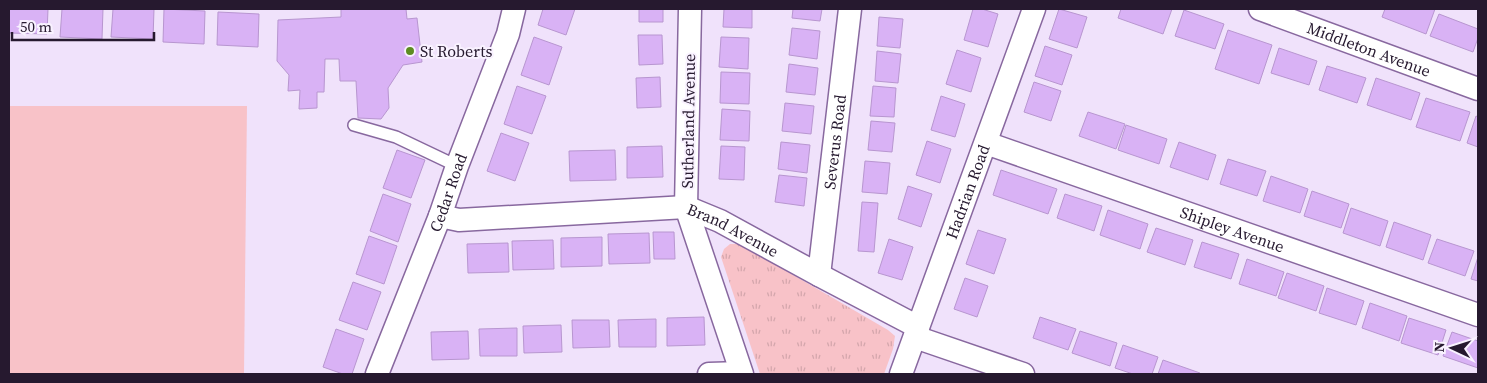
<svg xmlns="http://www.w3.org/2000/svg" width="1487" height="383" viewBox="0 0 1487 383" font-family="'Source Serif 4',serif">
<defs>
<pattern id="grass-tufts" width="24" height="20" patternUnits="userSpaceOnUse" patternTransform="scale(1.25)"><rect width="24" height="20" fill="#f8c2c8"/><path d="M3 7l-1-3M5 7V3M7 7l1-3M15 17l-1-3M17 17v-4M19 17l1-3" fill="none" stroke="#d4a6ac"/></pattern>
</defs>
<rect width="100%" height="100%" fill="#f0e2fb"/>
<path fill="url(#grass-tufts)" d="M730,244h10l148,86 7,6 -2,13 -9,25h-124l-39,-117 3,-8z"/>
<path fill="#f8c2c8" d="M9,106h238l-3,268h-235z"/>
<path fill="#d9b2f5" stroke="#b896d0" d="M9,9h39l-1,25 -38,-1z
M62,9h41l-1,30 -42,-2z
M113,9h41l-1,30 -42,-2z
M164,9l41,2 -1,33 -41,-2z
M341,9h65l1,10 10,-1 5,44 -19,3 -15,23 1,20 -8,11 -23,-1 -2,-37h-16l-1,-22h-14l-1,33h-7v16l-18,1 1,-19 -12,1 1,-16 -12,-14 1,-41 63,-3z
M543,9h32l-9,26 -28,-10z
M639,9h24v13h-24z
M724,9h28v19l-29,-1z
M793,9h29l-2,12 -28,-3z
M973,9h9l16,5 -10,33 -24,-7z
M1059,9l28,8 -10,31 -28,-9z
M1121,9h51l-9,25 -45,-16z
M1385,9h50l-9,25 -44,-17z
M1184,10l40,14 -9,25 -40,-13z
M218,12l41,2 -1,33 -41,-2z
M1439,14l39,15v9l-5,14 -43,-16z
M879,17l24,2 -3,29 -23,-2z
M792,28l28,3 -3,28 -28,-4z
M1228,30l44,15 -13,39 -44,-15z
M638,35h24l1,29 -24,1z
M534,37l28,10 -13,38 -28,-10z
M721,37l28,1 -1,31 -29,-2z
M1045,46l27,9 -10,30 -27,-9z
M1279,48l38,13 -8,24 -38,-12z
M957,50l24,8 -10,34 -25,-8z
M877,51l24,3 -3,29 -23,-2z
M789,64l29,4 -3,27 -29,-3z
M1327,66l39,12 -9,25 -38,-13z
M721,72l29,1 -1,31 -29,-1z
M660,77l1,30 -24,1 -1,-30z
M1376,78l44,15 -9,27 -44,-15z
M1034,82l27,9 -10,30 -27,-9z
M517,86l29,10 -14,38 -28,-10z
M873,86l23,2 -2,29 -24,-1z
M941,96l24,8 -10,33 -24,-7z
M1426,98l44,14 -10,29 -44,-14z
M785,103l29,3 -3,28 -29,-3z
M722,109l28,2 -1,30 -29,-1z
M1088,112l37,12 -9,25 -37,-13z
M1476,116l2,1v30l-11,-4z
M871,121l24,2 -3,29 -24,-2z
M1126,125l41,14 -8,25 -41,-14z
M501,133l28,10 -14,38 -28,-10z
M927,141l24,8 -11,34 -24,-8z
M781,142l29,3 -3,28 -29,-4z
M1179,142l37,13 -8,25 -38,-13z
M662,146l1,31 -36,1v-31z
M721,146l24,1 -1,33 -25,-1z
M397,150l28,10 -14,38 -28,-10z
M615,150l1,30 -46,1 -1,-30z
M1228,159l38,12 -9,25 -37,-12z
M865,161l25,2 -3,31 -25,-2z
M1001,170l56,19 -9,25 -55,-19z
M779,175l28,3 -3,28 -29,-4z
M1271,176l37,13 -8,24 -37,-12z
M908,186l24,8 -11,33 -23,-8z
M1312,191l37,13 -8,24 -37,-12z
M383,194l28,10 -13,38 -28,-11z
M1065,194l37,12 -8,25 -37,-13z
M862,202l16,1 -4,49 -16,-1z
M1351,208l37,13 -8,25 -37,-13z
M1108,210l40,14 -8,25 -40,-14z
M1394,222l37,13 -8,25 -37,-13z
M1156,228l37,12 -8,25 -38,-13z
M978,230l28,9 -12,35 -28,-10z
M653,232h21l1,27h-21z
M649,233l1,30 -41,1 -1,-30z
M369,236l28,10 -13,38 -28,-10z
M602,237v29l-41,1v-29z
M889,239l24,8 -11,33 -24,-7z
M1437,239l37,12 -9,25 -37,-13z
M553,240l1,29 -41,1 -1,-29z
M1202,242l37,12 -8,25 -37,-12z
M508,243l1,29 -41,1 -1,-29z
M1478,257v24l-7,-2z
M1247,259l37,13 -8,24 -37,-12z
M1287,273l37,13 -8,25 -38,-13z
M965,278l23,8 -11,31 -23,-8z
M353,282l28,10 -14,38 -28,-10z
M1327,288l37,13 -8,24 -37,-12z
M1370,303l37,13 -8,25 -37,-13z
M704,317l1,28 -38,1v-28z
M1040,317l36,12 -8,21 -35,-12z
M1409,318l37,12 -8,25 -37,-12z
M656,319v28h-37l-1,-27z
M572,320h37l1,27 -37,1z
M561,325l1,27 -38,1 -1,-27z
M517,328v28h-37l-1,-27z
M336,329l28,10 -12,35h-9l-20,-7z
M468,331l1,28 -37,1 -1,-28z
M1080,331l37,12 -7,23 -38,-13z
M1452,332l26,9v27l-35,-12z
M1123,345l35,12 -6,17h-19l-18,-6z
M1163,360l37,13v1h-42z"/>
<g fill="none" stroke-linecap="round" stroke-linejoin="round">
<defs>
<path id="service" d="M354,125l42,12 61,29"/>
<g id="minor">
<path d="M690,9l-4,198 56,167"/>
<path id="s1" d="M1260,9l218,80"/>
<path id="s2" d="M986,143l492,172"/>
<path id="s3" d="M440,216l19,4 227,-13 34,14 99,54 99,52"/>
<path id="s4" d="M819,275l31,-266"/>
<path d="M915,337l108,37"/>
<path id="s5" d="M377,374l63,-158 17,-50 51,-132 6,-25"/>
<path d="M709,374l32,-1"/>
<path id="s6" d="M901,374l133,-365"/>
</g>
</defs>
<use href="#service" stroke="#88689f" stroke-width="14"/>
<use href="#minor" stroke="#88689f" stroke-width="25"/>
<use href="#service" stroke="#fff" stroke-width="11"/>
<use href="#minor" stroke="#fff" stroke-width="22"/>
</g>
<circle fill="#5d8c21" stroke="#f9f2ff" stroke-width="2" cx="410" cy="51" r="5"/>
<g text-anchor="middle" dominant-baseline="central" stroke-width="4" stroke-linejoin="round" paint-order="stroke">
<g font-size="16" fill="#26192f" stroke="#f9f2ff">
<text stroke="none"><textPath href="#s1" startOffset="116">Middleton Avenue</textPath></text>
<text transform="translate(688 121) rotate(-89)">Sutherland Avenue</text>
<text stroke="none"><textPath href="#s4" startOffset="134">Severus Road</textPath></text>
<text stroke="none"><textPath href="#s5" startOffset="195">Cedar Road</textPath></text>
<text stroke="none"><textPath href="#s6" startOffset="194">Hadrian Road</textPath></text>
<text stroke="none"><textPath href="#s2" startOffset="261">Shipley Avenue</textPath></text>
<text stroke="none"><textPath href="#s3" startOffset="299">Brand Avenue</textPath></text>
</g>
<g font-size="16" fill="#26192f" stroke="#f9f2ff" text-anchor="start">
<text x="420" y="51">St Roberts</text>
</g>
</g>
<rect width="1487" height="383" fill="none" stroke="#26192f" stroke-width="20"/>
<g transform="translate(1452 348) rotate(274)" stroke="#f9f2ff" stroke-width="4" paint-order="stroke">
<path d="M0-4L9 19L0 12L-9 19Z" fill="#26192f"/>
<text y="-8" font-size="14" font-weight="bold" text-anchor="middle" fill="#26192f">N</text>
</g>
<path d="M12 32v8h142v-8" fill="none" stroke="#26192f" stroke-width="2.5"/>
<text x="20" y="32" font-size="15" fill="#26192f" stroke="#f9f2ff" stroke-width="4" paint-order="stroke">50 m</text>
</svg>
